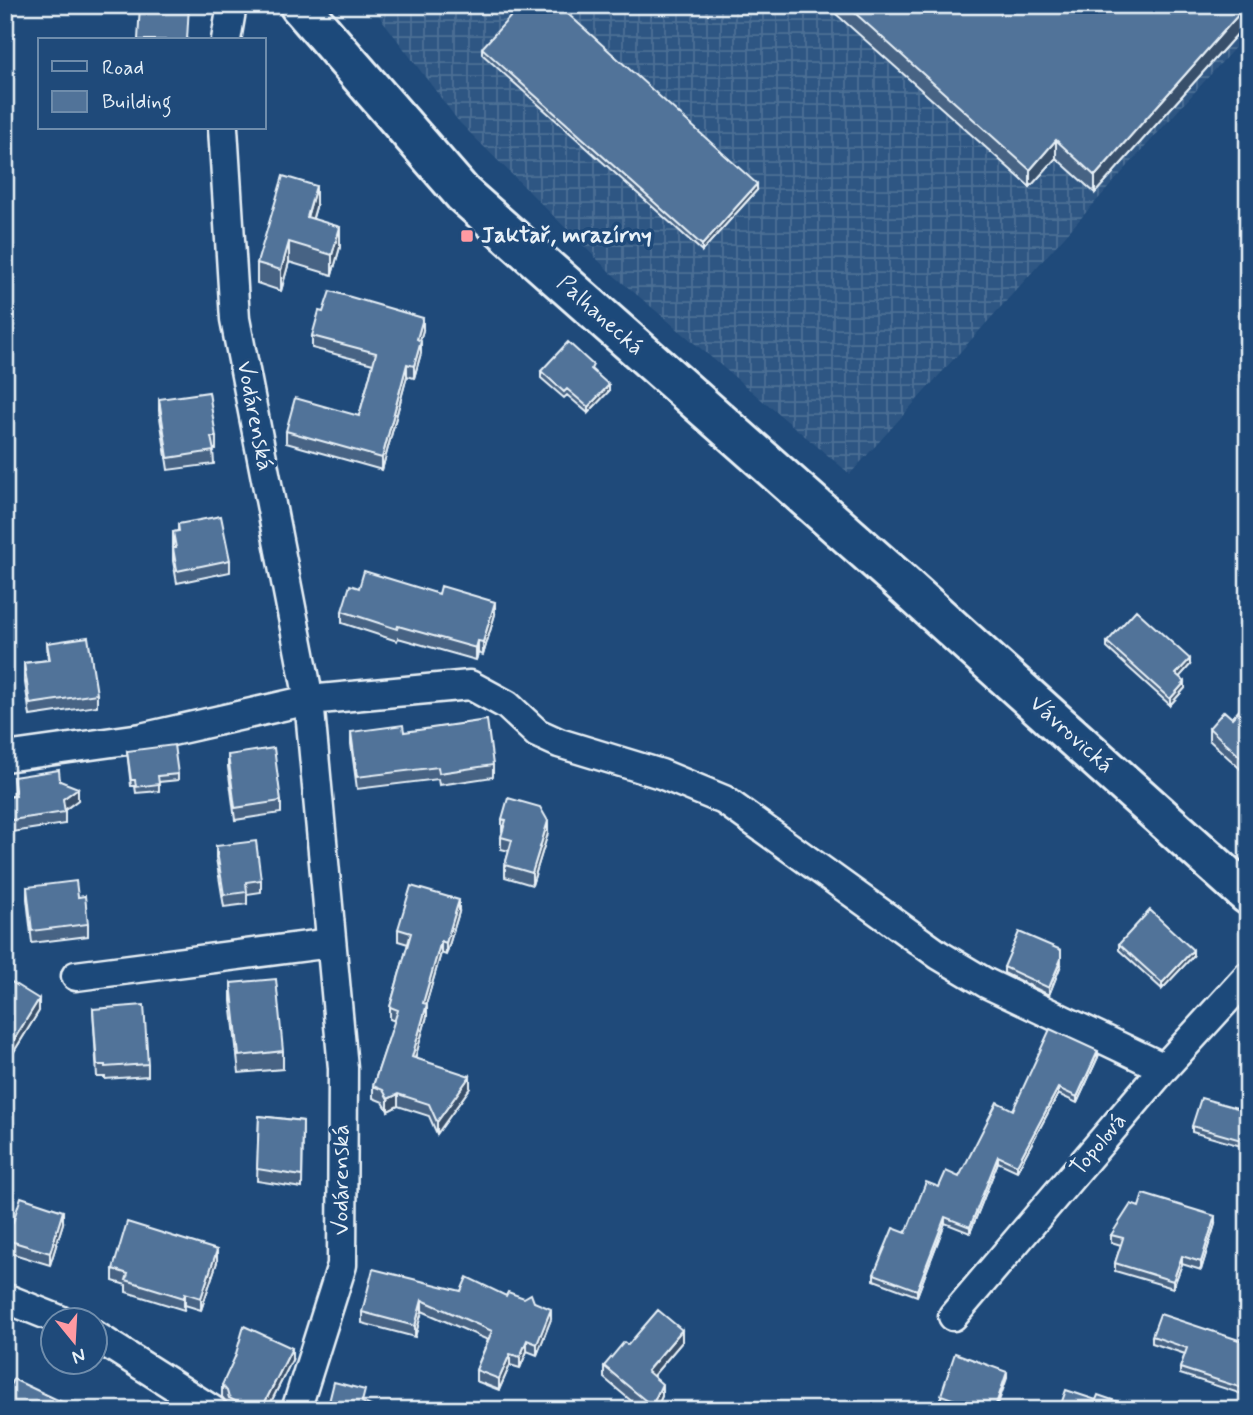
<svg xmlns="http://www.w3.org/2000/svg" width="1253" height="1415" viewBox="0 0 1253 1415" font-family="Mynerve,sans-serif">
<defs>
<pattern id="industrial-grid" width="8" height="8" patternUnits="userSpaceOnUse" patternTransform="scale(1.75)"><rect width="8" height="8" fill="#2e5683"/><path d="M0 4h8M4 0v8" fill="none" stroke="#4c6f95"/></pattern>
</defs>
<rect width="100%" height="100%" fill="#1f4a7a"/>
<filter id="ink" filterUnits="userSpaceOnUse"><feTurbulence type="fractalNoise" baseFrequency=".0143" numOctaves="2"/><feDisplacementMap in="SourceGraphic" scale="14" xChannelSelector="R" yChannelSelector="G"/><feConvolveMatrix kernelMatrix="1 2 1 2 8 2 1 2 1" color-interpolation-filters="sRGB"/></filter>
<g filter="url(#ink)">
<path fill="url(#industrial-grid)" d="M371,5h877v28l-398,441 -239,-201 -152,-151z"/>
<g fill="none" stroke-linecap="round" stroke-linejoin="round">
<defs>
<path id="street" d="M226,40l6,-35
M223,128l12,191 74,381 34,368 -1,197 -46,145
M5,757l136,-19 168,-38 161,-15 37,20 30,28 22,10 102,31 63,26 215,155 47,28 178,85
M76,976l255,-33
M5,1298l55,22
M953,1316l211,-248 84,-92
M94,1335l118,75"/>
<path id="secondary" d="M299,5l164,189 431,382 354,319"/>
</defs>
<use href="#street" stroke="#e8f1f8" stroke-width="33"/>
<use href="#secondary" stroke="#e8f1f8" stroke-width="44"/>
<use href="#street" stroke="#1f4a7a" stroke-width="28"/>
<use href="#secondary" stroke="#1f4a7a" stroke-width="38"/>
</g>
<path fill="#466384" stroke="#e8f1f8" stroke-width="2" d="M826,5h422v17l-153,171 -39,-35 -26,29z
M482,48l275,142 -55,61 -220,-197z
M316,207l-3,11 27,29 -8,28 -43,-13 -8,29 -24,-8v-20z
M323,312l100,18 -3,10 1,13 -7,25 -7,-2 -25,94 -96,-27v-12l73,-15 14,-52 -61,-16v-12z
M541,371h52l16,20 -21,22 -21,-18 -3,3 -23,-20z
M159,399l57,38v12h-3l1,15 -46,6 -9,-59z
M178,524l52,36v12l-53,11 -4,-22v-29l5,-1z
M359,588l136,26 -12,41 -5,-2 -2,7 -78,-22 -1,3 -55,-18v-12z
M1107,642l83,23 -11,12 6,11 -15,17 -63,-57z
M47,643l50,51v12l-67,10 -6,-40v-13l24,-3z
M1248,708v68l-39,-36v-12l23,-10z
M351,732h53l89,33v12l-54,8 -1,-6 -81,10 -6,-45z
M127,751l51,23v6l-19,2v9l-23,2 -1,-7h-4z
M228,755l53,46v12l-46,7 -7,-53z
M13,777l47,4 18,19 -13,10v14l-60,9v-36l9,-1z
M502,819l46,14 -16,52 -27,-8v-12l4,-14 -8,-2v-12l2,-6h-1z
M216,846l45,34v12l-14,2v10l-23,3 -8,-49z
M27,887l51,10 10,27v12l-56,7 -5,-44z
M459,912l-13,43 -5,-2 -15,51 1,12 -12,42 55,30 -33,46 -8,-18 -31,-10 -10,5 -5,-9 -10,-4v-12l22,-65 -5,-2v-12l18,-63 -10,-3v-12z
M1119,944l74,12 -31,33 -43,-39z
M1061,965l-12,30 -45,-22v-6z
M5,978l34,33 -26,42 -8,-5z
M231,983l52,68v18l-44,4 -8,-72z
M93,1009l55,55v12l-43,3v-2h-8z
M1098,1057l-21,46 -19,-9 -41,77 -19,-9 -28,71 -25,-10 -28,73 -43,-16v-6l65,-87 20,-10 54,-67z
M1248,1111v37l-56,-16v-6z
M259,1116l44,5 -1,67 -45,-7z
M63,1223l-13,42 -43,-13v-12z
M1215,1224l-14,46 -19,-6 -9,24 -58,-17v-8l6,-18 -10,-3v-7z
M217,1262l-16,48 -16,-5 -1,5 -58,-18v-7l-13,-4v-12z
M461,1291l45,5 28,6 17,17 -14,36 -10,-4 -7,17 -10,-3 -11,25 -23,-9v-11l12,-30 -66,-29 -7,26 -53,-14v-11z
M1152,1336l96,7v53l-68,-22v-6l5,-14 -33,-11z
M682,1342l-29,34 9,20 -6,14h-14l-38,-32v-12l24,-21z
M292,1360l-25,50h-39l-1,-7 -5,-6v-12z
M1007,1378l-45,30 -21,-7v-6z"/>
<path fill="#39506b" stroke="#e8f1f8" stroke-width="2" d="M1247,5h1v17l-153,171v-17z
M1056,140v18l-26,29v-17z
M757,184v6l-55,61v-6z
M316,186v21l-9,30v-20z
M340,227v20l-8,28v-20z
M289,242v20l-8,29v-21z
M423,318v12l-6,21v-12z
M421,341v12l-7,25v-12z
M407,364v12l-25,94v-12z
M609,385v6l-21,22v-6z
M495,602v12l-12,41v-13z
M478,641v12l-2,7v-12z
M1190,659v6l-14,16v-7z
M1185,682v6l-15,17v-6z
M78,788v12l-15,11v-12z
M548,821v12l-16,52v-12z
M459,900v12l-13,43v-12z
M441,941v12l-18,62v-12z
M1193,950v6l-31,33v-6z
M1061,959v6l-12,30v-7z
M39,999v12l-26,42v-12z
M427,1004v12l-15,53v-12z
M1098,1051v6l-21,46v-6z
M470,1076v12l-33,46v-12z
M1058,1088v6l-41,77v-6z
M398,1094v12l-10,5v-12z
M998,1156v6l-28,71v-6z
M63,1211v12l-13,42v-12z
M1215,1216v8l-14,46v-8z
M945,1217v6l-28,73v-6z
M217,1250v12l-16,48v-12z
M1182,1256v8l-9,24v-7z
M185,1293v12l-1,5v-12z
M422,1300v11l-7,26v-11z
M551,1309v10l-14,36v-11z
M682,1330v12l-35,41v-12z
M527,1340v11l-7,17v-11z
M292,1348v12l-25,50h-6z
M510,1354v11l-11,25v-11z
M1007,1372v6l-11,32h-2z
M662,1384v12l-6,14h-4v-4z"/>
<path fill="#517399" stroke="#e8f1f8" stroke-width="2" d="M140,5h49l-2,35h-49z
M521,5h37l199,179 -55,61 -220,-197z
M846,5h401l-152,171 -39,-36 -26,30z
M283,176l33,10 -9,31 33,10 -8,28 -43,-13 -8,28 -24,-7z
M330,291l93,27 -6,21 4,2 -7,25 -7,-2 -25,94 -96,-27 9,-33 64,18 17,-63 -64,-17 7,-25 4,1z
M568,342l25,23 -2,4 18,16 -21,22 -21,-18 -3,3 -23,-21z
M209,392l7,45h-5l3,14 -46,7 -9,-59z
M221,516l9,44 -53,11 -4,-23h3l-3,-16 6,-1 -1,-7z
M364,571l75,23 2,-8 54,16 -12,40 -5,-1 -2,7 -78,-22 -1,3 -55,-18 8,-26 9,3z
M1136,610l54,49 -14,15 9,8 -15,17 -63,-57z
M88,637l9,57 -67,10 -6,-41 26,-3 -3,-17z
M1244,705l4,3v56l-39,-36 15,-17 8,7z
M487,720l6,45 -54,8 -1,-6 -81,10 -6,-45 52,-7 1,7z
M174,745l4,29 -20,2 1,8 -23,3 -1,-7h-4l-4,-29z
M274,748l7,53 -46,7 -7,-53z
M59,770l1,11 18,7 -15,11 2,13 -60,9v-24l11,-1 -3,-19z
M508,798l32,9 8,14 -16,52 -27,-8 7,-25 -11,-3 5,-17 -4,-1z
M256,841l5,39 -15,2 1,10 -23,3 -8,-49z
M76,881l2,16 7,-1 3,28 -56,7 -5,-44z
M411,886l48,14 -13,43 -5,-2 -18,62 4,1 -15,53 58,19 -33,46 -8,-18 -31,-10 -10,5 -5,-9 -10,-4 25,-76 -8,-3 21,-74 -13,-4z
M1150,910l43,40 -31,33 -43,-39z
M1019,932l42,18v9l-12,29 -45,-21z
M5,978l34,21 -26,42 -8,-5z
M276,979l7,72 -44,5 -8,-73z
M144,1005l4,59 -43,3v-2h-8l-4,-56z
M1050,1029l48,22 -21,46 -19,-9 -41,77 -19,-9 -28,71 -25,-10 -28,73 -43,-16 19,-46 13,5 20,-51 13,5 7,-16 13,6 38,-75 16,8z
M1201,1098l47,13v31l-56,-16z
M259,1116l44,5 -1,55 -45,-7z
M1143,1194l72,22 -14,46 -19,-6 -9,25 -58,-18 8,-25 -12,-3 20,-31 8,3z
M21,1197l42,14 -13,42 -43,-13z
M127,1222l90,28 -16,48 -16,-5 -1,5 -58,-18 2,-6 -15,-5z
M373,1269l88,22 6,-14 39,19 2,-4 16,6 7,-4 3,8 17,7 -14,35 -10,-4 -7,17 -10,-3 -11,25 -23,-9 16,-39 -70,-31 -7,26 -53,-14z
M658,1310l24,20 -35,41 15,13 -10,22 -48,-40 20,-24 4,3z
M1160,1314l88,29v47l-68,-22 7,-20 -35,-12z
M244,1326l48,22 -31,62h-9l-23,-12 -2,-7 -5,-6 13,-28z
M955,1353l52,19 -13,38h-33l3,-7 -23,-8z
M13,1379l66,31h-74v-14z
M334,1382l31,8 -3,12 17,8h-52z
M1066,1390l30,10 2,-5 23,8 -2,7h-60z
M436,1403l15,7h-18z"/>
</g>
<rect fill="#ff9aa2" stroke="#1f4a7a" stroke-width="2.5" x="460" y="229" width="14" height="14" rx="3.5"/>
<g text-anchor="middle" dominant-baseline="central" stroke-width="7" stroke-linejoin="round" paint-order="stroke">
<g font-size="23" font-weight="bold" fill="#e8f1f8" stroke="#1f4a7a" text-anchor="start">
<text x="481" y="236">Jaktař, mrazírny</text>
</g>
<g font-size="23" fill="#e8f1f8" stroke="#1f4a7a">
<text transform="translate(600 316) rotate(42)">Palhanecká</text>
<text transform="translate(254 416) rotate(79)">Vodárenská</text>
<text transform="translate(1071 735) rotate(42)">Vávrovická</text>
<text transform="translate(1099 1145) rotate(-50)">Topolová</text>
<text transform="translate(342 1180) rotate(-90)">Vodárenská</text>
</g>
</g>
<rect width="1253" height="1415" fill="none" stroke="#1f4a7a" stroke-width="28"/>
<rect x="14" y="14" width="1225" height="1387" fill="none" stroke="#e8f1f8" stroke-width="2.5" filter="url(#ink)"/>
<rect x="38" y="38" width="228" height="91" fill="#1f4a7a" stroke="#6f8dac" stroke-width="2"/>
<rect x="52" y="61" width="35" height="10" fill="#1f4a7a" stroke="#6f8dac" stroke-width="2"/>
<text x="102" y="74" font-size="21" fill="#e8f1f8">Road</text>
<rect x="52" y="91" width="35" height="21" fill="#517399" stroke="#6f8dac" stroke-width="2"/>
<text x="102" y="108" font-size="21" fill="#e8f1f8">Building</text>
<g transform="translate(74 1341) rotate(162)"><circle r="33" fill="#1f4a7a" stroke="#6f8dac" stroke-width="2"/>
<path d="M0-5L12 26L0 18L-12 26Z" fill="#ff9aa2"/>
<text y="-10" font-size="19" font-weight="bold" text-anchor="middle" fill="#e8f1f8">N</text>
</g>
</svg>
